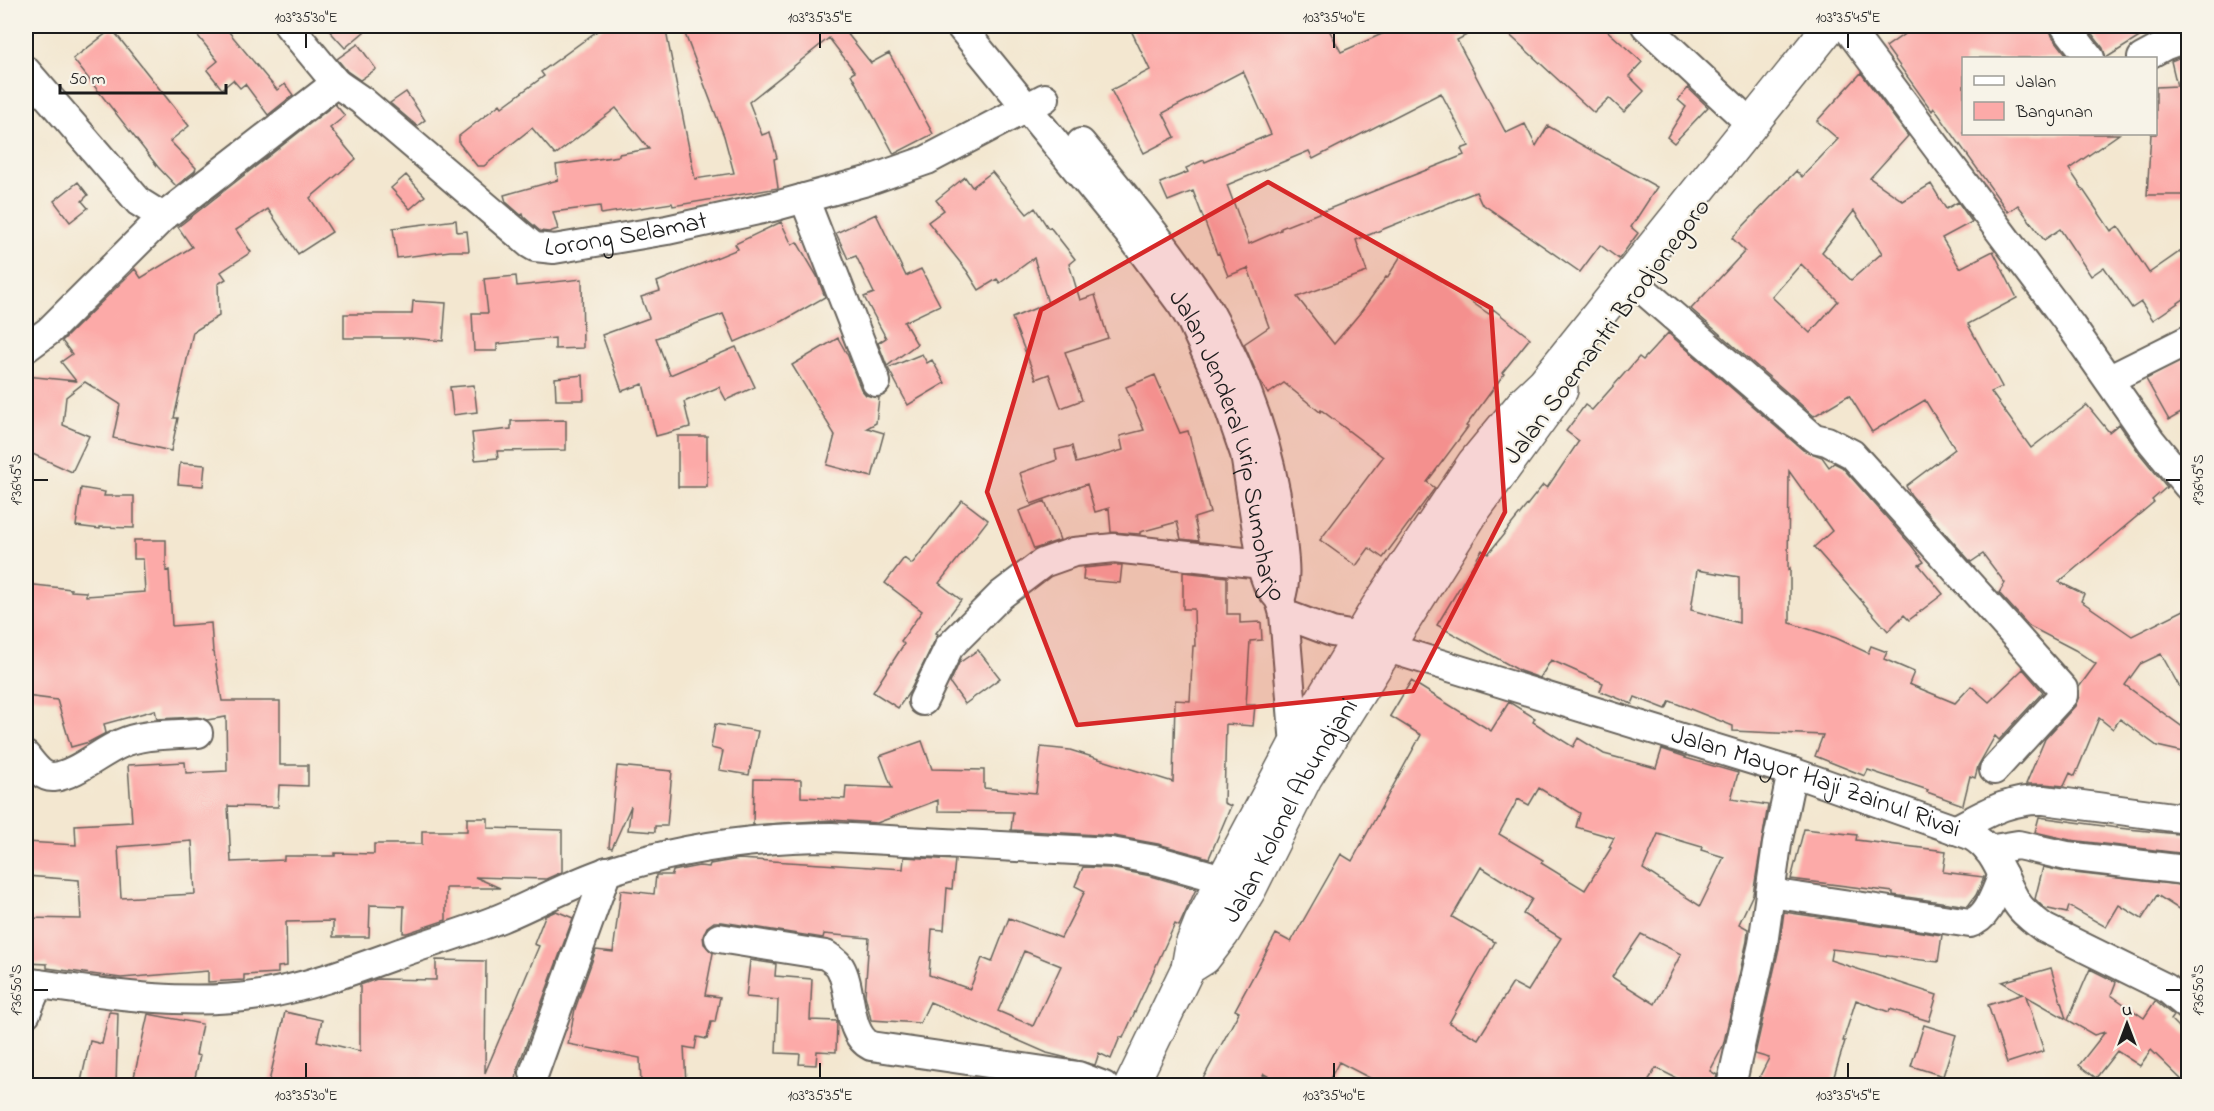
<svg xmlns="http://www.w3.org/2000/svg" width="2214" height="1111" viewBox="0 0 2214 1111" font-family="'Indie Flower',sans-serif">
<rect width="100%" height="100%" fill="#f7f3e8"/>
<filter id="ink" filterUnits="userSpaceOnUse"><feTurbulence type="fractalNoise" baseFrequency=".0167" numOctaves="2"/><feDisplacementMap in="SourceGraphic" scale="12" xChannelSelector="R" yChannelSelector="G"/><feConvolveMatrix kernelMatrix="1 2 1 2 8 2 1 2 1" color-interpolation-filters="sRGB"/></filter>
<filter id="wash" filterUnits="userSpaceOnUse"><feTurbulence type="fractalNoise" baseFrequency=".008" numOctaves="4" result="noise"/><feDisplacementMap in="SourceGraphic" scale="24" xChannelSelector="R" yChannelSelector="G"/><feGaussianBlur stdDeviation="1.35" result="paint"/><feColorMatrix in="noise" values="0 0 0 0 0 0 0 0 0 0 0 0 0 0 0 0 0 1.4 0 .05"/><feComposite in="paint" operator="in"/></filter>
<g filter="url(#wash)">
<rect width="100%" height="100%" fill="#f3e7d0"/>
<g id="blocks">
<path fill="#fcaaa8" fill-rule="evenodd" d="M190,26h34l53,64 8,-6 8,11 -25,20 -23,-31 -5,4 -7,-8 -11,9 -15,-19 11,-9z
M325,26h46l-26,22z
M604,26h61l30,153 39,-6 -10,-37 -42,-110h162l-2,1 29,36 18,-10 44,81 -39,20 -43,-80 4,-2 -26,-34 -80,64 13,33 8,-3 7,26 -3,1 4,29 -105,18 -1,-3 -71,11 -1,-8 -47,6 5,17 -9,3 -9,-1 -16,-14 -1,-3 -2,1 -15,-13 -2,-7 54,-15 -2,-15 63,-9v-2l30,-5 -33,-41 -61,47 -23,-27 -48,38h-7l-18,-23v-7l41,-32 2,3 42,-31 -3,-4z
M1129,26h198l14,26 59,-26h84l-27,14 49,93 19,-9 11,22 12,-20 109,61 -26,40 7,6 -19,26 -19,-14 -20,27 -99,-69 -5,-11 -120,48 11,32 -70,25 37,47 26,-31 26,-36 1,1 15,-24 87,60 4,-5 37,29 -28,35 2,1 -38,52 2,1 -41,55 8,6 -52,70 -14,-10 -13,18 -36,-26 63,-83 -62,-47 -1,2 -36,-29 -16,11 -7,-11 -17,-39 25,-17 -21,-59 -20,8 -9,-23 -2,1 -24,-63 -25,10 -8,-18 28,-11 -2,-4 18,-8 1,2 66,-28 -28,-63 -80,42 12,24 -31,16 -33,-63 39,-20zM1441,93l28,53 -8,3 3,6 -183,73v2l-32,14 -22,-59 82,-34 4,8z
M1500,26h102l40,36 -13,14 15,15 -20,21 -15,-14 -15,15z
M1916,26h133l3,10 17,22h-105v76h155l-50,35 42,62 7,-5 31,47 39,-27v50l-35,24 -12,-18 -9,6 -28,-41 -13,9 -31,-47 -16,11 -26,-35 -10,7 -74,-104 -2,3 -46,-64z
M2086,26h71l-51,32 -3,-10z
M112,29l77,97 -19,15 26,27 -1,3 -19,15 -18,-19 -85,-108z
M358,44l18,25 -16,11 -13,-9 -10,-12z
M2188,54v141h-41l4,-61h5v-47l21,-1 -6,-25z
M1861,73l47,63 -38,42 33,23 28,-17 15,25 12,-7 14,20 -30,16 18,30 33,-17 24,47 -49,26 34,63 -11,5 40,56 56,-43 22,27 10,-8 21,30 27,33 -15,13 2,2 -95,80 25,12 -3,7 51,35 56,-28v94l-27,-48 -21,10 -15,21 63,46v22l-31,-7 -37,-27 -7,10 -14,-11 -24,58 -5,-3 -6,13 -20,-2h-18l19,-45 30,-33 4,-10v-9l17,-23 -21,-14 -46,-24 -30,-33 6,-10 -22,-29 -12,8 -60,-67 -5,-9 49,-37 -30,-49 -53,32 -23,-37 -35,21 -123,-107 54,-58 -13,-13 64,-67 6,6 36,-38 -21,-18zM1854,211l28,42 -31,27 -29,-28zM1801,264l37,37 -28,32 -38,-36z
M1688,88l20,19 -34,36 -7,-6 19,-30 -8,-7z
M406,92l19,28 -8,6 -27,-23z
M335,104l10,12 -15,12 26,31 -46,39 22,34 -34,22 -30,-45 -32,21 15,22 -30,20 5,7 -8,5 1,32 -26,16 -19,86h4l-7,33 -58,-13 7,-34 -35,-22 -19,15 -3,28 26,11 -17,36 -46,-21v-75l50,5 -15,-19 11,-8 -10,-13 70,-69 3,-3 6,9 51,-31 -14,-20z
M992,172l35,42 8,-6 13,20 2,-1 25,32 -6,5 11,36 15,-5 13,43 -43,14 17,48 -21,8 -12,-34 -13,5 -24,-61 36,-15 -14,-45 -34,25 -3,-4 -18,11 -12,-19 -39,-49 16,-12 -8,-10 29,-23 7,10z
M406,175l19,21 -15,13 -19,-21z
M78,182l10,13 -6,6 6,7 -18,14 -16,-21z
M876,214l30,62 15,-7 19,36 -36,17 13,22 -30,22 -9,-23 8,-5 -22,-41 10,-4 -18,-37 -8,3 -12,-26z
M456,220l1,12 10,-1 2,20h-19l-53,7 -4,-30z
M781,222l11,23 5,-3 20,34 8,21 -42,24 -48,21 -12,-28 -67,24 14,37 66,-28 19,40 -29,13 -7,-13 -35,15 6,25 -34,9 -13,-52 -21,7 -20,-56 47,-17 -8,-21 19,-6 -3,-9 81,-33 -3,-5z
M516,276l1,10 65,-7 1,69 -28,1v-11l-58,6v7h-23l-2,-38h16l-4,-34z
M413,301l33,2 -3,38 -32,-3h-67v-24h68z
M1668,333l135,117 19,7 7,10 5,-4 8,4 69,78 13,17 -5,3 24,29 -34,26 -5,-5 -16,16 -74,-84 18,-16 -43,-60 -1,99 2,-2v55l46,15 32,15 3,-7 16,6 -3,7 30,13 -5,12 46,19 16,-17 18,16 34,-33 20,23 -44,48 -4,-4 -17,30 -3,12 -5,-2 -7,29 -36,-13 1,-2 -60,-20 -3,6 -50,-20 8,-21 -90,-4v-5l-63,-25 -4,8 -31,-12 -3,7 -32,-13 3,-8 -52,-23 -11,18 -20,-7 -83,-46 45,-75 6,4 55,-69 4,3 32,-47 -13,-10 19,-26 7,5 47,-53 4,3zM1697,570l42,7v46l-48,-13z
M838,338l10,18 13,33 5,6 13,3 -3,25 -9,5 17,5 -12,44 -45,-12 8,-30 -43,-70z
M922,354l5,9 5,-3 13,23 -37,22 -20,-37z
M2188,358v51l-19,11 -23,-41z
M583,375l1,25h-28l-1,-22z
M1155,375l25,58 8,-2 22,82 -16,5 5,23 -18,-2 -4,-17 -37,10v2l-29,-2 -2,-24 -14,4 -8,-28 -56,20 -11,-31 37,-13 -2,-10 17,-4 4,17 47,-13 -3,-14 24,-6 -18,-43z
M474,385l3,27 -24,3 -3,-28z
M566,420v30l-69,1 1,7 -23,2 -3,-27 39,-4v-8z
M678,436h29v51h-29z
M180,463l25,2 -2,21 -25,-2z
M81,488l24,4 -1,4h30v32l-34,-1v2l-24,-3z
M962,500l26,20 -49,63 22,17 -25,33 2,1 -28,57 -12,17 -25,-16 31,-48 -3,-3 21,-30 -37,-28 19,-25 8,6z
M1045,501l15,39 -26,9 -15,-38z
M134,540h32v31l3,-1 3,56 39,-3 2,29h1l8,49h58v64h28v21l-29,-1 -1,22 -50,-1 3,56 53,-2v-4h51v-3l39,1v-10h48v-13h45v-13h21v10l74,2v42l-16,7 -71,-2 25,11h-54v32l-39,13h-4l1,-27 -34,-1 -1,32h-36v-16l-47,1 1,44 -9,1v6l-34,2v5l-36,2v-11l-87,7 -74,-10v-4l-21,-1v-45l55,1 -2,-39 -53,-4v-34l50,3 -1,-20 57,-3 -4,-57 57,-3 1,11 41,-2 -1,-54 -19,3 -10,-3 -40,2 -2,-9 -51,14 2,9 -17,9 -18,5 -14,-47 -31,-4v-112l45,5v2l15,1v4l59,-4 -2,-33h-9zM192,841l3,53 -74,4 -3,-51z
M1114,565h8l-2,18 -37,-3 1,-12z
M1183,572l44,5v37h13v9l21,-1 1,18 -12,1 -4,64h9l-2,21 -27,-2 -2,79 7,3 -22,52 -51,-14 -44,-8 -103,-6 2,-18 -75,-1v-11l-61,23 -45,-3 -79,5 1,-46 47,1v17l44,2 1,-13 46,2 -12,-32 42,-15 10,28 52,1v18l52,5 5,-46 29,3 103,32 2,-82 15,1 3,-55h2l-1,-37h-11z
M978,650l22,28 -35,26 -15,-21 9,-20z
M1411,681l80,50 18,-29 26,16 -2,4 40,25 5,-9 26,16 52,14 6,-19 24,8 -1,1 53,15 -7,26 37,6 -15,89 -14,30 9,5 -1,12 -24,105 -13,25 7,4 -2,11h-23l-36,-18 -11,18h-260l-46,-24 -13,24h-40l-22,-12 -6,12h-59l40,-74 -4,-2 41,-76 15,8 50,-88 11,7 69,-126 -31,-19zM1539,788l41,25 -4,14 38,11 -5,9 2,1 -26,42 -44,-27 2,-3 -44,-26 19,-35 11,6zM1658,834l44,13 -1,3 23,7 -24,49 -57,-37zM1481,867l51,32 -9,15 38,24 -33,53 -15,-8 -35,56 -29,-16 46,-81 -43,-25zM1641,934l40,20 -26,50 -43,-27z
M715,724l43,7 -9,44 -30,-5 4,-19 -12,-3z
M617,766l55,5 -5,55h-12v6l-27,-2 3,-24 -19,42 -3,-1z
M2039,817l79,11 70,7v19l-118,-14 -35,-8z
M1804,829l53,6 -1,5 90,11 -3,21 41,5 -8,18 -8,11 -75,-11v-3l-102,-13z
M904,857l51,3 -3,29 -5,-1 -3,42 -12,-1 -3,46 41,14 12,-31 10,4 17,-44 52,20 24,-47 -10,-5 8,-19 26,1 42,8 45,13 -17,37 -4,-2 -52,114 -3,-1 -9,22 -12,-6 -4,12 -48,-12 -117,-51 -10,21 -49,-3 -6,-25 4,-57 -45,-4 -1,4 -101,-16h-8l-7,5 -4,9 1,8 9,9 -8,42 15,2 -5,25h-4l-4,17 -10,-2 -2,12 -11,-2 2,36 -45,2 -1,-27 -72,-14 7,-35 21,-59 17,2 8,-62 33,4 2,-19h16l1,-4 26,-5 10,1 1,-3 29,-5 164,10zM1024,951l37,15 -28,60 -35,-15z
M2043,867l22,5 123,14v29l-31,-20 -15,24 -23,-14 -13,22 -37,-21 -2,7 -23,-5 -9,-9z
M556,911l17,7 -55,149 -3,19h-79l-50,-4v4h-118l17,-74 37,8 -5,21 43,10v-66l17,-6 59,1v-20l50,1 -1,112 54,-127 -5,-2 11,-28z
M1784,912l158,23 -4,27 -106,-13 -2,11 107,35 -8,26 -39,-12 -1,3 -33,-12 -13,41h2l-14,45h-76l14,-28 -14,-4 24,-106z
M750,960l26,4 -1,12 37,3 -2,41 27,1 -1,31 -19,-1 -1,14 -17,-1 1,-10 -24,-1 2,-53 -32,-3z
M2051,968l15,51 -40,-23 18,55 -37,12 -19,-58 35,-11 -21,-12z
M2090,969l26,13 -5,13 33,23 11,-17 19,15 -3,4 17,17v49l-37,-36 -11,16 -23,-15 -21,27 -17,-13 26,-33 -11,3 -26,-15z
M109,1012l9,1 -2,73h-36l10,-45 12,3z
M148,1014l54,10 -6,31 4,1 -7,30h-61z
M1924,1025l32,10 -13,41 -32,-10z"/>
</g>
</g>
<g filter="url(#ink)">
<use href="#blocks" fill-opacity="0" stroke="#67635b" stroke-width="1.5"/>
<g fill="none" stroke-linecap="round" stroke-linejoin="round">
<defs>
<g id="minor">
<path d="M289,26l47,57"/>
<path id="s1" d="M960,26l171,210 51,69 10,17 29,63 24,69 19,120 4,11 12,15"/>
<path d="M1646,26l105,98"/>
<path d="M1846,26l225,300 80,115 37,45"/>
<path d="M2065,26l25,32"/>
<path d="M2142,58l24,-13 22,-8"/>
<path d="M26,71l113,131 24,15"/>
<path d="M1081,143c33,40 66,79 96,121 11,16 23,32 33,49 35,62 62,139 70,210 2,26 9,52 0,77"/>
<path d="M804,198l72,184"/>
<path d="M1641,288l173,150 13,3 25,13 211,235v6l-69,75"/>
<path id="s2" d="M26,348l23,-17 114,-114 173,-134 25,17 169,144 5,3 19,2 113,-19 105,-23 95,-26 60,-21 118,-62"/>
<path d="M2110,379l78,-39"/>
<path d="M1280,600l4,14 11,131 3,10"/>
<path id="s3" d="M1284,614l48,18 29,5 27,11 404,124 178,63c27,14 32,44 47,68 6,10 18,18 27,25l122,60 22,18"/>
<path d="M923,701l26,-54 52,-52 42,-32 31,-11 40,-4 148,16"/>
<path d="M26,756c7,9 16,22 28,21 21,-2 47,-25 66,-33 23,-11 53,-9 78,-11"/>
<path d="M1955,830c32,-17 53,-31 89,-30l144,19"/>
<path d="M1988,850l30,-5 49,11 118,14"/>
<path d="M1770,893l200,30c19,-5 26,-33 33,-48"/>
<path d="M719,938l107,17c4,3 11,7 14,12 13,22 6,67 31,79l207,30 26,10"/>
<path d="M26,982c76,11 157,25 234,13 49,-8 96,-26 143,-43 32,-11 66,-21 98,-34 36,-15 71,-35 108,-47 72,-23 148,-34 223,-34l279,15 44,8 68,19"/>
<path d="M26,1013l12,-29"/>
<path d="M534,1073l73,-202"/>
<path d="M1731,1086l32,-142 14,-100 15,-72"/>
</g>
<g id="major">
<path id="s4" d="M1188,968l16,-10 19,-25 26,-43 56,-112 168,-267 88,-121"/>
<path d="M1131,1086l57,-118 4,-23 9,-23 94,-177 82,-137 97,-145 52,-63 18,-17 286,-357"/>
</g>
</defs>
<use href="#minor" stroke="#67635b" stroke-width="32"/>
<use href="#major" stroke="#67635b" stroke-width="36"/>
<use href="#minor" stroke="#fff" stroke-width="28"/>
<use href="#major" stroke="#fff" stroke-width="33"/>
</g>
</g>
<path fill="#d62828" fill-opacity="0.2" stroke="#d62828" stroke-width="4.5" stroke-linejoin="round" d="M1268,182l223,126 14,204 -92,179 -336,34 -90,-233 54,-182z"/>
<path fill="none" stroke="#1c1c1c" stroke-width="2" d="M306,33v15M820,33v15M1334,33v15M1848,33v15M33,480h15M2166,480h15M33,990h15M2166,990h15M306,1063v15M820,1063v15M1334,1063v15M1848,1063v15"/>
<g text-anchor="middle" dominant-baseline="central" stroke-width="4.5" stroke-linejoin="round" paint-order="stroke">
<g font-size="26" fill="#1c1c1c" stroke="#f7f3e8">
<text stroke="none"><textPath href="#s2" startOffset="759">Lorong Selamat</textPath></text>
<text transform="translate(1608 332) rotate(-53)">Jalan Soemantri Brodjonegoro</text>
<text stroke="none"><textPath href="#s1" startOffset="506">Jalan Jenderal Urip Sumoharjo</textPath></text>
<text stroke="none"><textPath href="#s3" startOffset="558">Jalan Mayor Haji Zainul Rivai</textPath></text>
<text stroke="none"><textPath href="#s4" startOffset="190">Jalan Kolonel Abundjani</textPath></text>
</g>
</g>
<rect width="2214" height="1111" fill="none" stroke="#f7f3e8" stroke-width="66"/>
<rect x="1962" y="57" width="195" height="78" fill="#f7f3e8" stroke="#9f9d96" stroke-width="1.5"/>
<rect x="1974" y="76" width="30" height="9" fill="#ffffff" stroke="#9f9d96" stroke-width="1.5"/>
<text x="2016" y="87" font-size="18" fill="#1c1c1c">Jalan</text>
<rect x="1974" y="102" width="30" height="18" fill="#fcaaa8" stroke="#9f9d96" stroke-width="1.5"/>
<text x="2016" y="117" font-size="18" fill="#1c1c1c">Bangunan</text>
<g transform="translate(2127 1024)" stroke="#f7f3e8" stroke-width="4.5" paint-order="stroke">
<path d="M0-4.5L10 22L0 15L-10 22Z" fill="#1c1c1c"/>
<text y="-9" font-size="16" font-weight="bold" text-anchor="middle" fill="#1c1c1c">U</text>
</g>
<path d="M60 84v9h166v-9" fill="none" stroke="#1c1c1c" stroke-width="3"/>
<text x="69" y="84" font-size="18" fill="#1c1c1c" stroke="#f7f3e8" stroke-width="4.5" paint-order="stroke">50 m</text>
<rect x="33" y="33" width="2148" height="1045" fill="none" stroke="#1c1c1c" stroke-width="2"/>
<g font-size="15" text-anchor="middle" fill="#1c1c1c">
<text x="306" y="22">103°35'30"E</text>
<text x="820" y="22">103°35'35"E</text>
<text x="1334" y="22">103°35'40"E</text>
<text x="1848" y="22">103°35'45"E</text>
<text transform="translate(16 480) rotate(-90)" y="5">1°36'45"S</text>
<text transform="translate(2198 480) rotate(-90)" y="5">1°36'45"S</text>
<text transform="translate(16 990) rotate(-90)" y="5">1°36'50"S</text>
<text transform="translate(2198 990) rotate(-90)" y="5">1°36'50"S</text>
<text x="306" y="1100">103°35'30"E</text>
<text x="820" y="1100">103°35'35"E</text>
<text x="1334" y="1100">103°35'40"E</text>
<text x="1848" y="1100">103°35'45"E</text>
</g>
</svg>
